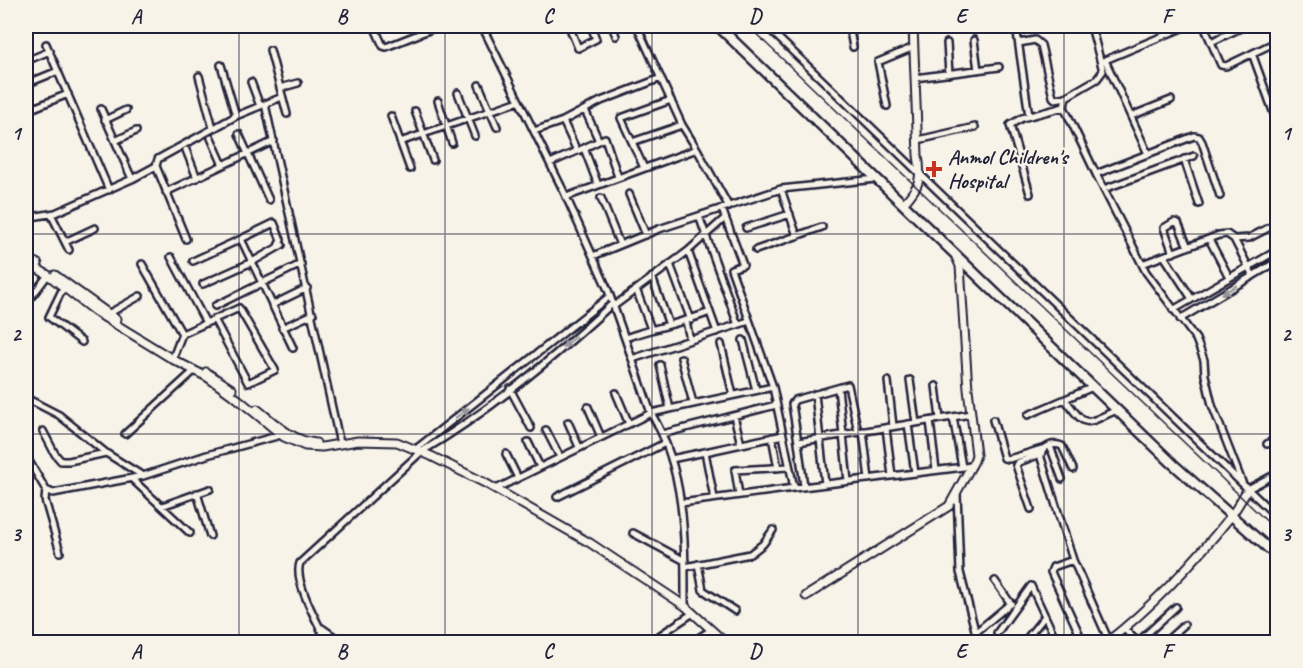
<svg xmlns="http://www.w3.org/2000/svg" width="1303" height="668" viewBox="0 0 1303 668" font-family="Caveat,sans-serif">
<rect width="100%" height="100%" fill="#f7f3e8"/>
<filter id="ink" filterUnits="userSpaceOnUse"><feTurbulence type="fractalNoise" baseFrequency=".0167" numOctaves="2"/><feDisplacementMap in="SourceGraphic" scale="12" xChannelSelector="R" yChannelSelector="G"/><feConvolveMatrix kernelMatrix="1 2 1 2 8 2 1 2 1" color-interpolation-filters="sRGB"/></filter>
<g filter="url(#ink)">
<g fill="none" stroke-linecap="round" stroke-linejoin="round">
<defs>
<path id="minor" d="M374,26l9,20 3,1 53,-21
M482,26l82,166 44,98 43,123c35,58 34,127 34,193
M569,26l9,22 18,-9 -5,-13
M612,26l4,10
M766,26l512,492
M848,26l2,5 21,-5
M1016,26l13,90
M1091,26l12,45 -6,8 -31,18 -2,10 32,67 50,98 50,67 8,21 1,15 7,30 30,77
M1204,26l17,39 5,1 23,-11 4,1 25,69
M850,31l3,16
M974,40l4,30
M1211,42l34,-16
M947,43l2,31
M1019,43l16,-3 6,5 12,52 2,2 11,-2
M46,44l63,146
M270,50l17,64
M1251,54l27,-13
M1105,60l43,94
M26,61l24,-10
M1103,61l84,-35
M221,65l15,51
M199,76l14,52
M915,78l84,-11
M251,82l9,24
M26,84l32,-13
M479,85l18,42
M280,88l18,-5
M458,93l17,43
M438,101l14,42
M265,104l75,340
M887,106l-9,-44 36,-15
M101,109l31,70
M585,110l14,31
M26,111l42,-17
M415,111l18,49
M391,116l19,53
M1131,116l40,-16
M105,120l21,-10
M563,121l14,30
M26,129v2
M534,131l29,-10 38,-20 60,-23
M239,134l30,66
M211,138l12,27
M918,140l57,-13
M115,141l21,-10
M400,142l119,-41
M632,142l50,-17
M584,148l21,-10 13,39
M697,149l32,58
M186,150l11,28
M1184,159l15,45
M550,163l34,-15 14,37
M644,168l-23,-50 50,-18
M1096,174l98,-38 5,1 3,5 18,54
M781,189l16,47
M1104,189l90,-33
M166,192l108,-51
M629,194l17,41
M1030,194l-20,-69 12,-7 42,-11
M566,197l131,-48 -15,-24 -45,-99
M601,198l19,47
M51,214l18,36
M699,216l39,109
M26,218l29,-5 77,-34 24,-13
M746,228l44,-14
M186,239l-30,-73 2,-7 78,-43 46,-19
M241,239l33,-16 7,17 -3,6
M1209,239l20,38
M1234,239l19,37
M65,242l30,-14
M756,250l66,-23
M688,251l29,81
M1173,253l-9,-25 10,-6 4,1 10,24
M593,256l66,-27 122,-40 95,-10
M1164,256l28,43
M171,257l35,66
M193,261l48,-22 52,109
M142,264l40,70
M670,264l21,56
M1142,264l77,-29 8,-1 7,5 15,-1 29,-15
M652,277l17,48
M203,284l49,-22 30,-17
M63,288l-14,29 33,25
M636,289l15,40
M26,304l22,-29
M272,305l35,-17
M215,306l86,-42
M614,306l74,-55 37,-33
M1173,310l105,-60
M108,314l32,-18
M1180,319l98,-58
M686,321l4,19
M282,328l31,-14
M625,338c28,-10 57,-15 85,-26
M743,340l13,50
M721,344l12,51
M174,355l8,-21 57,-26 36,62 -27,13 -34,-64
M681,358l12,45
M632,359l117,-38
M660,365l10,44
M910,380l6,43
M888,381l5,45
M936,386l4,33
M838,388l10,93
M510,389l21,39
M616,393l13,31
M815,394l10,90
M26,398l33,17 47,38 37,23
M1065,399c22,31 19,25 52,11
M588,407l13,30
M1028,415l65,-28
M734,416l7,28
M953,417l9,50
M993,420l11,38 5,1 33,-10
M930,421l6,49
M568,422l11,25
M908,424l7,49
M886,428l6,48
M546,430l14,27
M43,431l12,23 6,7h8l37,-8
M863,431l6,48
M858,432l-10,-47 -53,15 -3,4 6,38 173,-28
M125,434l69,-63
M662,434l114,-29
M772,437l6,31
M528,442l12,25
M798,442l6,44
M1267,444l11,-6
M1050,446l12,33
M416,449l194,-153
M705,452l78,-17
M506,454l12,24
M26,456l20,34 7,3 90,-17 64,-21 74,-20 1,-3
M671,459l34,-7 9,46
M1073,469l-11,-23c-9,-4 -22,1 -21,12l32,102 36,81
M132,479l58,54
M794,488l178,-22
M496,489l155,-76 122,-26 -42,-118 12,-4 -21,-56
M1248,489l30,-16
M46,490l-1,10 15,52
M197,493l13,43
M957,493l3,79 18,70
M739,495l-4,-25 54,-3
M557,497l108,-54
M681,503l113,-15 -21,-101
M162,506l48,-17
M1031,509l-15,-44 3,-3 21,-8
M633,533l52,28
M1073,560l-20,7 -2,5 32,70
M698,564l5,26 32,21
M685,567l65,-13 13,-10 10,-14
M995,581l16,23
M322,628l20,14
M1124,629l14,13 38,-35
M975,633l36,-30
M997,633l34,-47 26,56
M327,642c-8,-17 -34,-61 -27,-79l121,-111c66,-39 135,-96 192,-149
M650,642l43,-29
M692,642l19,-12
M1024,642l21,-26
M1165,642l19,-17"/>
<path id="tertiary" d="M903,204c17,-18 19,-25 15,-49l-5,-129
M26,256l12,8
M26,262l22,13 46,36 80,49 33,17 31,22 46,38 21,9 17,1 36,-6 39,1 34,14 54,27 105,60 95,63 40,36
M55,275l61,44
M206,372l26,17
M257,409c19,15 35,32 59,34
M806,596l143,-90 25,-45 2,-6 -8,-66 -8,-123 -4,-9
M1107,642c45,-35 88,-81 124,-126 6,-8 11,-18 17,-27"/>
<path id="primary" d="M718,26l455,438 105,93"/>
</defs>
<use href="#minor" stroke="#22223b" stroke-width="10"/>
<use href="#tertiary" stroke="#22223b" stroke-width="11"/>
<use href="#primary" stroke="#22223b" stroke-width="13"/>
<use href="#minor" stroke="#f7f3e8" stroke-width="5"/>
<use href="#tertiary" stroke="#f7f3e8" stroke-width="7"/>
<use href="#primary" stroke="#f7f3e8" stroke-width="8"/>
<path stroke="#22223b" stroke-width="1.5" d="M748,26l530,506"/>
</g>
<defs><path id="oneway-solid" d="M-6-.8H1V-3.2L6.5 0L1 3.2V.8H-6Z" transform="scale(1.5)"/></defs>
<g fill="#97959a">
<use href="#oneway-solid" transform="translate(1229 290) rotate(149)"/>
<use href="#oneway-solid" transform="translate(569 342) rotate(140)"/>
<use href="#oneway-solid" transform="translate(462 413) rotate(-37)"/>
</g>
</g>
<path fill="none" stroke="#22223b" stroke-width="1.5" stroke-opacity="0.55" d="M239,26v616M445,26v616M652,26v616M858,26v616M1064,26v616M26,234h1252M26,434h1252"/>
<path fill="#c8321e" stroke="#f7f3e8" stroke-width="2" d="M931 160h6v6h6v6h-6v6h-6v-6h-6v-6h6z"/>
<g text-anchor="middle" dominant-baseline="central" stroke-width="5" stroke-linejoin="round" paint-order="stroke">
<g font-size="21" font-weight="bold" fill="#22223b" stroke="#f7f3e8" text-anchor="start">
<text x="948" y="157">Anmol Children's<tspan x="948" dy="24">Hospital</tspan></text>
</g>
</g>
<rect width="1303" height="668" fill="none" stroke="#f7f3e8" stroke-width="66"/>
<rect x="33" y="33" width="1237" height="602" fill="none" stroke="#22223b" stroke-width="2"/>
<g font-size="20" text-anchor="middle" font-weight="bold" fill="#22223b">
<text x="136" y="23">A</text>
<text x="342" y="23">B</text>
<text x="548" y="23">C</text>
<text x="755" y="23">D</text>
<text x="961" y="23">E</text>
<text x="1167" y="23">F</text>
<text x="16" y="140">1</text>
<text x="1286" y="140">1</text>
<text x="16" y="341">2</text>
<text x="1286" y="341">2</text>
<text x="16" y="541">3</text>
<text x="1286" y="541">3</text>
<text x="136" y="658">A</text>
<text x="342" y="658">B</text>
<text x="548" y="658">C</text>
<text x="755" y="658">D</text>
<text x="961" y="658">E</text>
<text x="1167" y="658">F</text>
</g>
</svg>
